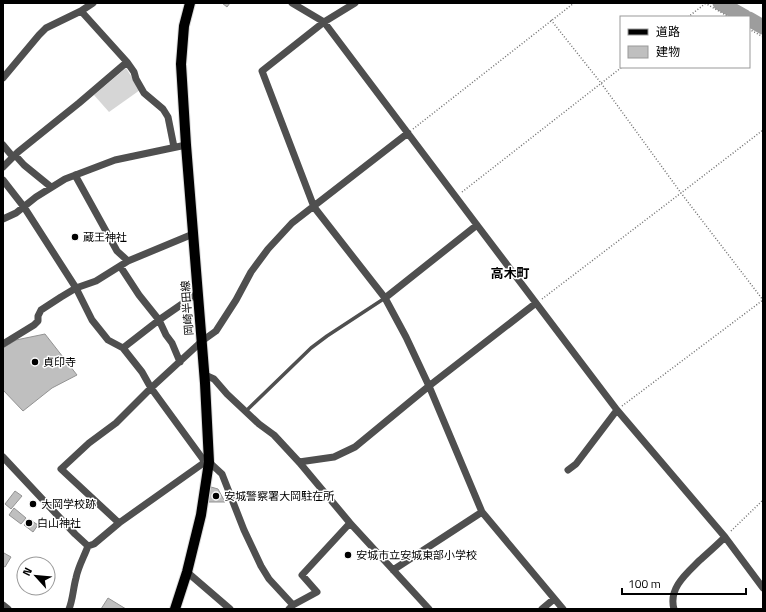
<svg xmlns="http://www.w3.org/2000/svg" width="766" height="612" viewBox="0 0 766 612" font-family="'Titillium Web','Noto Sans JP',sans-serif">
<rect width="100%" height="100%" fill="#fff"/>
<path fill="#d6d6d6" d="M126,68l14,22 -31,22 -15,-17z"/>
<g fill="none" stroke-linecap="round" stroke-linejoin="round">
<path stroke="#9d9d9d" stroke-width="15" d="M720,3l25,14
M749,19l14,8"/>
</g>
<path fill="#bfbfbf" stroke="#939393" d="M222,3h8l-3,4z
M45,334l32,41 -25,13 -29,23 -20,-21v-42l13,-8z
M211,487l7,2 7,13h-17z
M15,491l7,5 -11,13 -6,-5z
M14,508l12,10 -5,6 -12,-9z
M29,519l9,6 -5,7 -9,-7z
M4,553l7,4 -6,10 -2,-1v-11z
M108,598l18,11h-25z"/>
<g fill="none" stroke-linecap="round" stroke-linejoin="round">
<defs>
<path id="primary" d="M175,609l12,-37 14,-57 8,-53 -4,-79 -19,-238 -5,-81 3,-38 6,-23"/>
</defs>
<use href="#primary" stroke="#dbdbdb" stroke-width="12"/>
<path stroke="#717171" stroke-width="1.5" stroke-dasharray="1 2" stroke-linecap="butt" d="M705,3l24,14
M688,17l18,-14
M551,20l50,63 80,110 82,107
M749,29l14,8
M413,129l161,-126
M462,192l160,-125
M542,299l139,-106 82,-63
M622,406l141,-106
M731,531l32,-31"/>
<path stroke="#4f4f4f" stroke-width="3.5" d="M246,411l65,-63 16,-12 58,-38"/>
<path stroke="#4f4f4f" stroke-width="7" d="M292,3l32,19 153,203 140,185 108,127 38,51
M355,3l-31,19 -62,49 52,136 71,91 21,39 23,49 53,126 81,97
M81,11l46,51 7,10 2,7 8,14 19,16 5,8 6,30
M3,78l36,-43 7,-7 35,-17 12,-8
M3,145l10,12
M15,155l9,10 27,22
M3,167l15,-15 61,-49 48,-41
M75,175l42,76 11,10
M3,180l21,27 52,81 16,32 16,20 15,8 19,24 9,16 54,74
M3,219l13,-6 20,-16 29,-18 50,-19 71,-15
M120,266l19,29 20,25 7,15 6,8 8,19
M385,298l92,-73
M3,344l31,-19 4,-4v-5l3,-6 20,-13 15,-9 20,-7 32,-20 65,-27
M123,348l36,-28 39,-27
M205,375l9,4 13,15 32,30 15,11 25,27 51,61 79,86
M3,457l72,77 13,12
M299,462l35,-5 21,-10 74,-61 107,-83
M568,470l8,-6 41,-54
M119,523l-58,-54 28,-26 27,-20 35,-35 51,-47 14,-10 20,-31 15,-28 17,-23 24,-26 116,-90
M393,570l89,-58
M187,572l43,37
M3,605l5,4
M69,609c4,-10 4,-20 7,-31 2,-11 8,-21 12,-32l6,-2 25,-21 86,-61h4l13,12 22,56 17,36 8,13 24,26
M289,609l4,-4 24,-13 -15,-17 48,-52
M542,609l12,-10
M674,609c-6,-21 13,-36 26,-49 9,-8 17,-15 25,-23"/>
<use href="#primary" stroke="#000" stroke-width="10"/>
</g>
<g fill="#000" stroke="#fff" stroke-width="1.5">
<circle cx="75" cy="237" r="4"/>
<circle cx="35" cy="362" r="4"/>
<circle cx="216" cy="496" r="4"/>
<circle cx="33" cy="504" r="4"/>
<circle cx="29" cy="523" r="4"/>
<circle cx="348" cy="555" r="4"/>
</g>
<g text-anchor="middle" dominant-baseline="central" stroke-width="3" stroke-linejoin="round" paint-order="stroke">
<g font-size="11" fill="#000" stroke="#fff" text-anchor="start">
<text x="83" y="237">蔵王神社</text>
<text x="43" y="362">貞印寺</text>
<text x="224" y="496">安城警察署大岡駐在所</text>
<text x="41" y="504">大岡学校跡</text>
<text x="37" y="523">白山神社</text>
<text x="356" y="555">安城市立安城東部小学校</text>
</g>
<g font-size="11" fill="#000" stroke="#fff">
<text transform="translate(187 308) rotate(-94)">岡崎半田線</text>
</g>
<g font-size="13" font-weight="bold" fill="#000" stroke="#fff">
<text x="510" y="273">高木町</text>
</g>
</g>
<rect width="766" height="612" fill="none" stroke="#000000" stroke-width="8"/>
<rect x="620" y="16" width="130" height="52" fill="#ffffff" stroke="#999999"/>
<rect x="628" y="29" width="20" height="6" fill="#000000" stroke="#999999"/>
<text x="656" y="36" font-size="12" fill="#000000">道路</text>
<rect x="628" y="46" width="20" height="12" fill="#bfbfbf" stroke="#999999"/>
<text x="656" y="56" font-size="12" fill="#000000">建物</text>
<g transform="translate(36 576) rotate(297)"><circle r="19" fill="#ffffff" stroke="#999999"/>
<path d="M0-3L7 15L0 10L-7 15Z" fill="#000000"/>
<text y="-6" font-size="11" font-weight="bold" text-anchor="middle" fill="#000000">N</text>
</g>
<path d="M622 588v6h124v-6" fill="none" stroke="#000000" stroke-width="2"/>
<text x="628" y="588" font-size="12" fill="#000000" stroke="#ffffff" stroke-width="3" paint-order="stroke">100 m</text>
</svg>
